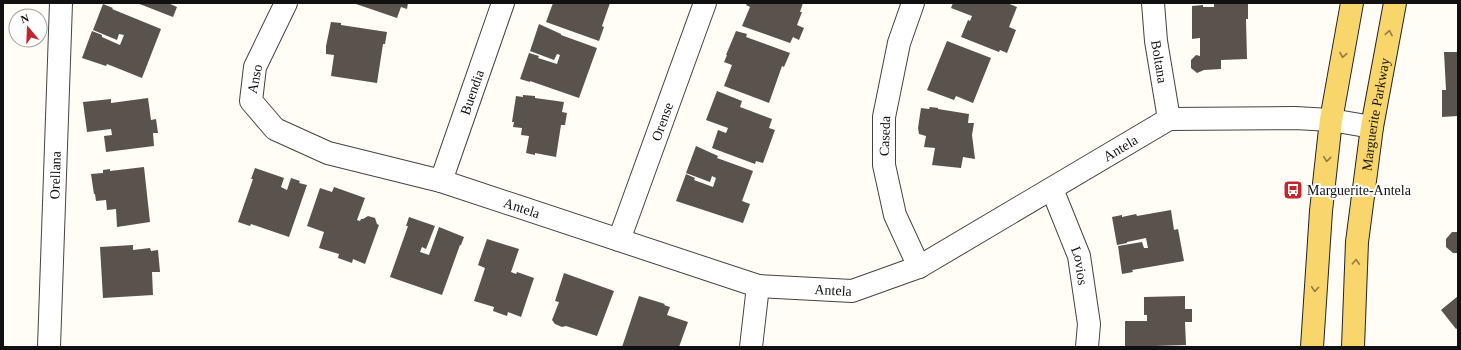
<svg xmlns="http://www.w3.org/2000/svg" width="1461" height="350" viewBox="0 0 1461 350" font-family="'Times New Roman',serif">
<rect width="100%" height="100%" fill="#fffdf5"/>
<path fill="#5a524d" d="M137,3h31l9,4 -4,10z
M356,3h52l-1,6 -6,-2 -4,11 -41,-14z
M553,3h57l-8,23 2,1 -5,14 -53,-19z
M747,3h56l-3,9h2l-5,13 7,3 -5,12 -6,-3 -3,6 -48,-17 8,-19 -4,-2z
M953,3h54l10,4 -8,20 7,3 -9,23 -7,-3 -1,2 -38,-15 7,-17 2,1 2,-5 -21,-8z
M1214,3h34v16h-2l1,40 -26,1v9l-17,1 -7,3 -6,-5v-8l5,-5 4,1v-18l-8,1v-33l11,-1v2h11z
M103,4l10,4 -1,1 49,20 -19,49 -35,-14 -1,2 -24,-8 10,-27 10,4v2l18,8 4,-10 -5,-1 -2,6 -24,-10z
M331,22l10,1v2l46,7 -2,12h-2l-6,39 -46,-7 3,-21 -8,-1v-8z
M539,24l22,10v1l36,13 -18,50 -49,-17v1l-10,-3 9,-26 10,3 -1,2 19,6 3,-9 -3,-1 -3,6 -24,-9z
M736,31l11,3 -1,3 44,16 -6,14 -2,-1 -13,37 -45,-17 8,-21 -8,-3 3,-7h-1z
M947,41l44,17 -18,45 -17,-7 -2,4 -27,-10z
M1444,52h14v64l-16,1v-27h4z
M717,91l25,10 -2,6 32,12 -3,9 6,2 -12,33 -7,-2 -1,3 -43,-16 6,-18 8,3 2,-5 -22,-8z
M523,95l12,1v2l29,4 -2,10 5,1 -2,12h-4l-5,32 -21,-4v2l-9,-2 3,-17 -8,-1 1,-7 -9,-1 1,-5h-2l4,-26 7,1z
M148,98l3,22 5,-1 2,14h-5l1,13 -48,6 -2,-16 8,-1 -1,-6 -24,3 -4,-30 28,-3v4z
M930,107l8,1v1l31,5 -1,9h6l-2,12 3,24 -12,-2 -2,11 -29,-3 3,-17 -11,-1 2,-11 -7,-2 -1,-6 3,-20 8,1z
M696,146l22,10 -1,2 36,13 -11,30 8,3 -7,19 -67,-22 10,-27 9,4 -1,2 19,7 3,-9 -4,-2 -2,6 -24,-9z
M144,167l6,55 -33,5 -1,-18 -9,1 -1,-10 -10,1 -1,-7h-1l-3,-20 12,-1v-3l7,-1v2z
M255,168l29,10 -3,9 6,3 4,-12 9,3 -1,2 8,2 -18,52 -38,-13 -1,2 -12,-4 15,-43h-2z
M334,187l31,11 -8,22 3,1 1,-2h2l5,-3 7,2 2,6 2,1 -14,39 -12,-5 -1,4 -14,-5 1,-4 -20,-6 5,-16 -17,-6 13,-38 12,4z
M1171,210l3,20 4,-1 6,32 -52,9 1,2 -11,2 -4,-28 24,-4 2,6h4l-2,-10 -19,4v1l-10,2 -5,-28 10,-2v2l14,-3 1,2z
M409,217l26,9 -9,23 -4,-2 -2,5 9,3 10,-28 25,10 -3,8h-1l-18,50 -52,-18 18,-51h-2z
M1452,232h6v21h-5l-7,-6v-8z
M487,239l32,10 -8,23 5,2 1,-2 17,6 -13,39 -13,-5 -1,4 -14,-5 1,-4 -20,-6 11,-33 -7,-3z
M133,245v5l17,-2 1,3 7,-1 2,22h-8l1,23 -50,3 -3,-51z
M564,273l50,18 -17,45 -31,-10 -4,1 -7,-3 -3,-4 7,-18 -4,-1z
M639,296l26,8 -1,1 6,2 -3,8 21,7 -9,25h-57z
M1185,296v13h7v13h-7l1,23 -61,2v-26h22v-6h-3v-18z
M1458,296v32l-2,1 -15,-19z"/>
<g fill="none" stroke-linecap="round" stroke-linejoin="round">
<defs>
<g id="minor">
<path id="s1" d="M286,3l-31,64 -4,34 24,28 53,24 113,28 317,105 94,5 67,-24 250,-148 126,-1 36,2 41,7"/>
<path d="M913,3l-14,40 -15,74v48l11,50 24,52"/>
<path id="s2" d="M1153,3l3,38 13,78"/>
<path id="s3" d="M441,181l62,-178"/>
<path id="s4" d="M1052,189l27,67 10,68 -2,23"/>
<path id="s5" d="M619,240l86,-237"/>
<path id="s6" d="M49,347l12,-344"/>
<path d="M751,347l7,-61"/>
</g>
<g id="major">
<path d="M1312,347l9,-136 10,-91 21,-117"/>
<path id="s7" d="M1353,347l4,-105 15,-115 23,-124"/>
</g>
</defs>
<use href="#minor" stroke="#444" stroke-width="24"/>
<use href="#major" stroke="#222" stroke-width="24"/>
<use href="#minor" stroke="#fff" stroke-width="22"/>
<use href="#major" stroke="#f9d66b" stroke-width="22"/>
</g>
<defs><path id="oneway-chevron" d="M-2-3.5L2.5 0L-2 3.5" fill="none" stroke-width="1.6" stroke-linecap="round" stroke-linejoin="round"/></defs>
<g stroke="#917d42">
<use href="#oneway-chevron" transform="translate(1389 33) rotate(-80)"/>
<use href="#oneway-chevron" transform="translate(1343 55) rotate(100)"/>
<use href="#oneway-chevron" transform="translate(1327 159) rotate(96)"/>
<use href="#oneway-chevron" transform="translate(1356 262) rotate(-87)"/>
<use href="#oneway-chevron" transform="translate(1315 289) rotate(94)"/>
</g>
<defs>
<symbol id="bus-square" viewBox="-11 -11 22 22"><rect x="-9" y="-9" width="18" height="18" rx="4" fill="#c4262e" stroke="#fff"/><path d="M-5-6H5V4H4V6H2V4H-2V6H-4V4H-5ZM-3.5-4V0h7V-4ZM-3.5 1.2v1.5H-2V1.2ZM2 1.2v1.5H3.5V1.2Z" fill="#fff"/></symbol>
</defs>
<g fill-rule="evenodd">
<use href="#bus-square" x="1282" y="179" width="22" height="22"/>
</g>
<g text-anchor="middle" dominant-baseline="central" stroke-width="4" stroke-linejoin="round" paint-order="stroke">
<g font-size="14" fill="#111" stroke="#fff">
<text stroke="none"><textPath href="#s2" startOffset="59">Boltana</textPath></text>
<text transform="translate(255 79) rotate(-79)">Anso</text>
<text stroke="none"><textPath href="#s3" startOffset="94">Buendia</textPath></text>
<text stroke="none"><textPath href="#s7" startOffset="234">Marguerite Parkway</textPath></text>
<text stroke="none"><textPath href="#s5" startOffset="126">Orense</textPath></text>
<text transform="translate(885 136) rotate(-88)">Caseda</text>
<text stroke="none"><textPath href="#s1" startOffset="1050">Antela</textPath></text>
<text stroke="none"><textPath href="#s6" startOffset="172">Orellana</textPath></text>
<text stroke="none"><textPath href="#s1" startOffset="402">Antela</textPath></text>
<text stroke="none"><textPath href="#s4" startOffset="82">Lovios</textPath></text>
<text stroke="none"><textPath href="#s1" startOffset="726">Antela</textPath></text>
</g>
<g font-size="14" fill="#111" stroke="#fff" text-anchor="start">
<text x="1307" y="190">Marguerite-Antela</text>
</g>
</g>
<rect width="1461" height="350" fill="none" stroke="#111111" stroke-width="8"/>
<g transform="translate(28 28) rotate(341)"><circle r="19" fill="#ffffff" stroke="#a0a0a0"/>
<path d="M0-3L7 15L0 10L-7 15Z" fill="#c4262e"/>
<text y="-6" font-size="11" font-weight="bold" text-anchor="middle" fill="#111111">N</text>
</g>
</svg>
